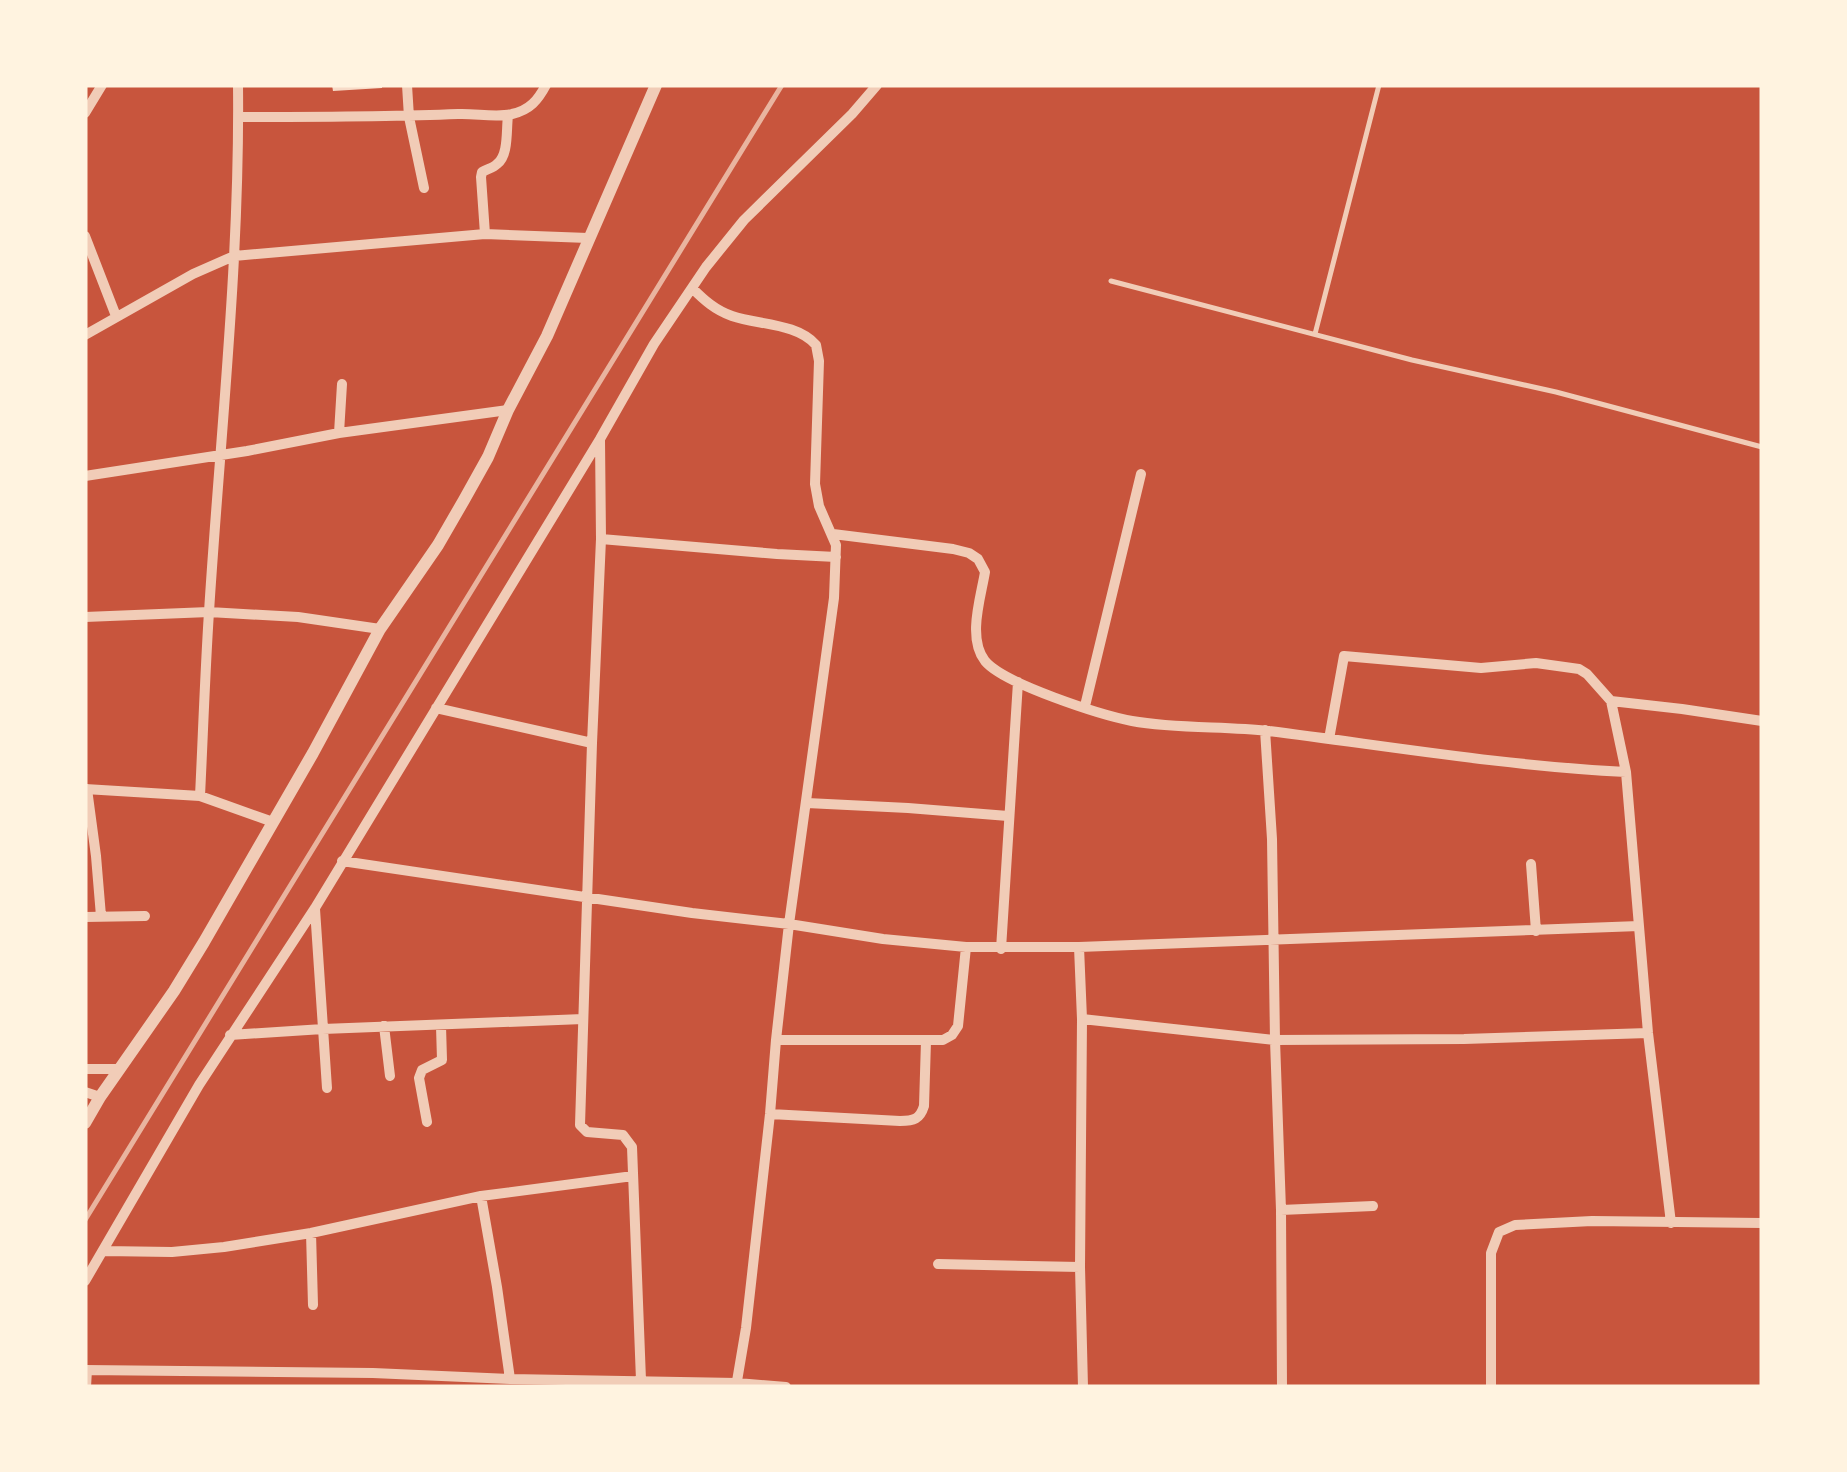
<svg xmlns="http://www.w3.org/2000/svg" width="1847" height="1472" viewBox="0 0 1847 1472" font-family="Commissioner,sans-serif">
<rect width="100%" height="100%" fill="#c8553d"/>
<path fill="#f7dbc8" d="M332,85h50v3l-49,3z"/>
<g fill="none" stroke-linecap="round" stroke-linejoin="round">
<path stroke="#f1ccb7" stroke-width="5" d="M1111,281l301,79 144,32 206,55
M1315,334l64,-249"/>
<path stroke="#f1ccb7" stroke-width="10" d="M407,85l2,32 15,71
M85,113l17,-28
M239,117c73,0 146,0 219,-3 17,-1 38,4 54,0 18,-4 26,-14 34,-29
M485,234l-4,-57 1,-5c5,-3 11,-4 15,-8 12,-9 9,-34 11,-48
M85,236l31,80
M692,288c12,12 23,22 40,28 26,9 65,7 84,29l3,16 -4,123 4,22 17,39 -2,53 -45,326 -13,116 -6,74 -24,214 -10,59
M85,335l108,-61 41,-18 251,-22 103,4
M339,433l3,-49
M600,440l1,99 -9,204 -12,382 7,7 36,3 9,12 9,233
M85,476l162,-25 92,-18 169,-23
M833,534l120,15 16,4 9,6 7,13c-4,25 -18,66 0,89 19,23 116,54 147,60 45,8 92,5 137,10 119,15 237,35 357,41l22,261 23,190
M601,539l176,15 59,3
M85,617l124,-5 89,5 82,12
M1611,701l71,8 80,12
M1085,706l56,-232
M436,708l156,35
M1265,730l7,109 3,201 6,170 1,177
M1329,739l15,-83 137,12 55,-5 43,6 8,5 24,27 15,71
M85,789l115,7 73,26
M87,789l9,67 5,60
M200,796c3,-61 5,-123 9,-184 11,-175 31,-351 29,-527
M807,803l101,5 100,8
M342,861l350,52 97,11 94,15 83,8h113l560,-21
M1531,864l5,67
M315,909l12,179
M85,917l60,-1
M1079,947l3,72 -2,248 3,120
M1001,949l17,-267
M1082,1019l193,21 189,-1 184,-6
M384,1026l6,50
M230,1035l93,-6 260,-10
M776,1040h167l9,-5 6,-9 8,-79
M85,1069h34
M85,1092l15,5
M770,1114l130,7c14,0 20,-2 24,-15l2,-65
M427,1122l-8,-44 3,-8 20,-10 -1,-34
M481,1196l16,91 13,92
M1281,1210l92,-4
M311,1233l2,72
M104,1251l68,1 52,-5 87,-14 170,-37 152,-20
M938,1264l142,3
M85,1281l114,-196 116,-177 285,-469 54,-95 52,-77 38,-47 108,-106 25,-29
M85,1370l288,3 137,6 227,4 49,4
M86,1387l1,-17
M1491,1387v-134l8,-21 16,-7 77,-4 170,2"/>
<path stroke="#f1ccb7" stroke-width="12" d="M85,1123l15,-26 74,-106 30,-49 109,-189 67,-124 58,-84 26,-45 24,-43 20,-47 39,-74 109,-251"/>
<path stroke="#e9b49f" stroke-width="5" d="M85,1220l697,-1135"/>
</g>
<rect width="1847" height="1472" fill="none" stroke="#fff3e0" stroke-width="175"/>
</svg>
